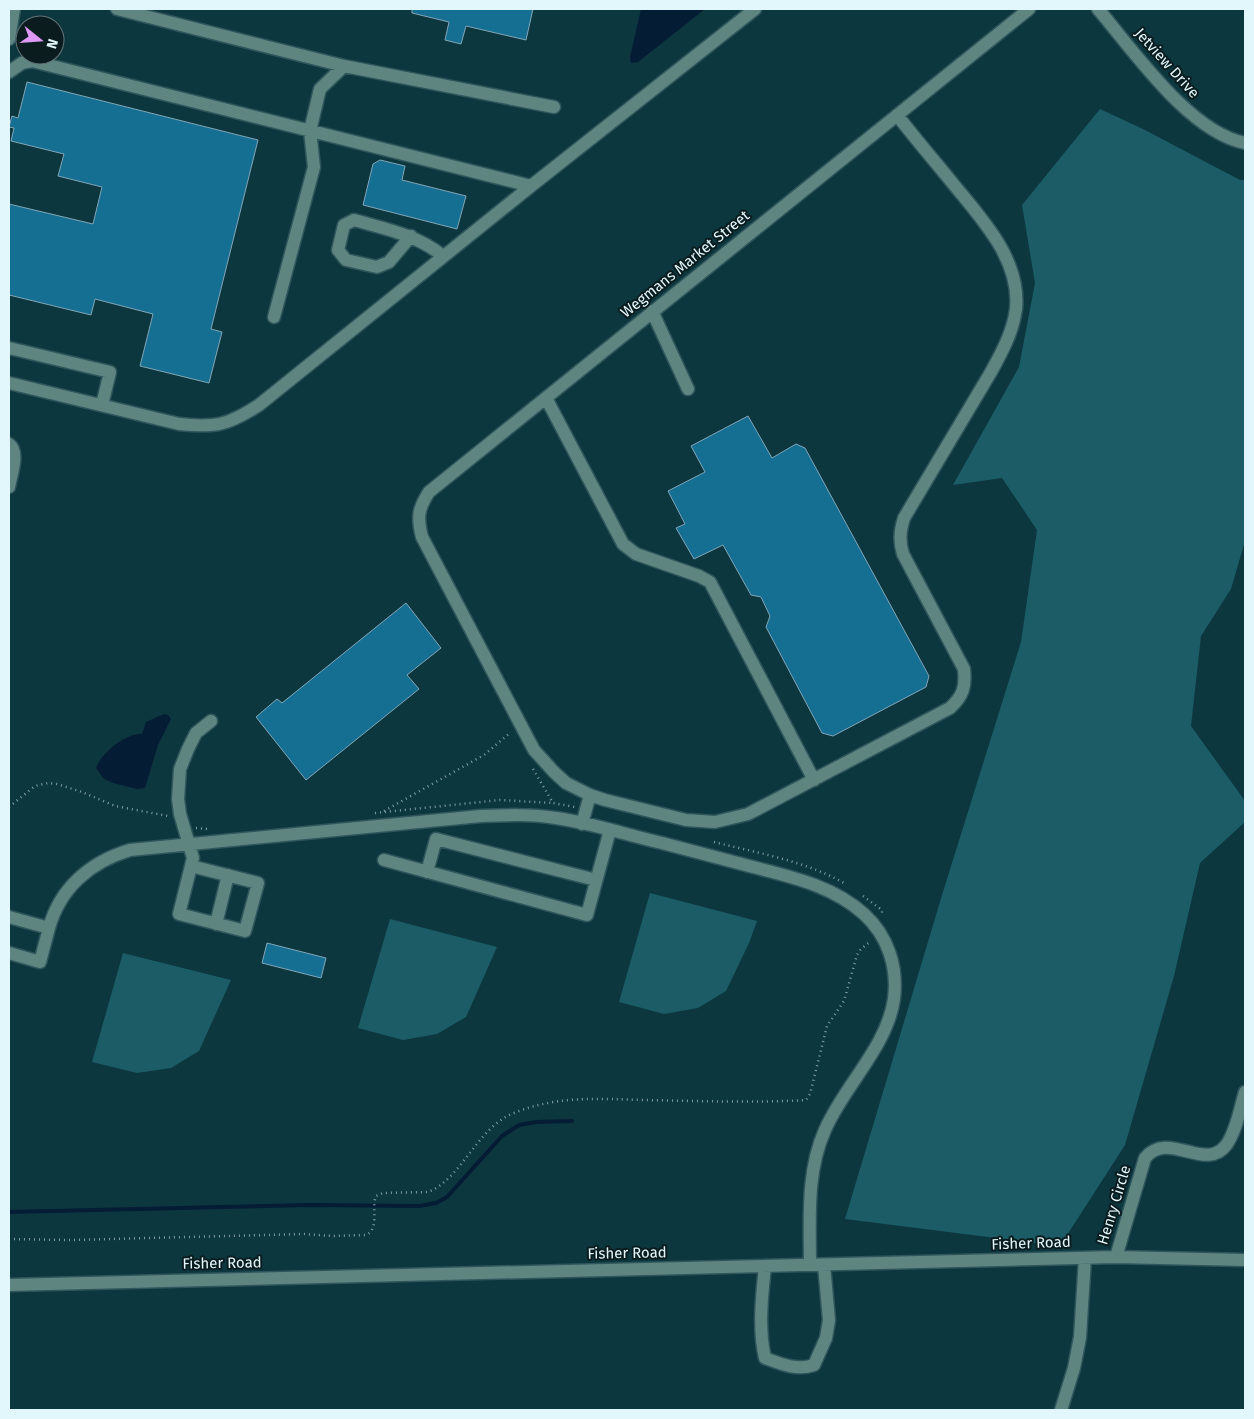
<svg xmlns="http://www.w3.org/2000/svg" width="1254" height="1419" viewBox="0 0 1254 1419" font-family="'Fira Sans',sans-serif">
<rect width="100%" height="100%" fill="#0d373e"/>
<path fill="#1b5c67" d="M1100,109l43,20 97,51h5v361l-14,48 -30,47 -10,90 54,75v21l-45,41 -26,113 -49,169 -65,101 -215,-27 97,-324 79,-253 16,-112 -35,-52 -49,7 66,-118 16,-84 -13,-78z
M650,893l107,28 -8,22 -23,48 -28,17 -34,6 -45,-12z
M390,919l107,28 -31,70 -29,17 -34,6 -45,-12z
M123,953l108,27 -32,71 -28,17 -34,5 -45,-11z"/>
<path fill="#051c35" d="M641,9h64l-67,53 -7,1 -1,-6z
M164,714l4,1 3,4 -13,26 -13,43 -8,1 -24,-6 -9,-4 -8,-11c5,-15 30,-35 46,-34l4,-12z"/>
<g fill="none" stroke-linecap="round" stroke-linejoin="round">
<path stroke="#051c35" stroke-width="4" d="M9,1212l300,-7 110,1 17,-3 11,-6 55,-61 17,-11 17,-3 36,-1"/>
</g>
<path fill="#156f93" stroke="#83a6b8" d="M412,9h121l-7,31 -60,-14 -5,18 -16,-4 4,-18 -37,-9z
M27,82l231,58 -47,189 11,3 -13,51 -69,-17 13,-52 -58,-15 -4,16 -82,-20v-91l84,20 9,-37 -44,-11 6,-22 -53,-13 3,-13 -5,-1 3,-11 6,2z
M380,160l25,6 -3,14 64,16 -9,33 -94,-24 10,-41z
M748,416l24,42 24,-14 9,4 124,228 -3,11 -93,49 -11,-3 -56,-106 4,-11 -9,-19 -10,-2 -28,-50 -29,14 -18,-31 9,-4 -17,-33 37,-19 -14,-26z
M406,603l35,45 -34,27 12,14 -113,91 -50,-63 21,-18 5,4z
M267,943l59,15 -5,20 -59,-15z"/>
<g fill="none" stroke-linecap="round" stroke-linejoin="round">
<defs>
<path id="minor" d="M117,9l227,57
M1098,9c36,42 91,123 147,134
M9,39l5,-30
M9,72l13,-9 10,-2 499,125
M897,115c17,22 35,43 53,65 29,36 71,78 66,129 -3,23 -14,43 -25,63l-87,146c-4,13 -5,23 -1,36l61,115c2,18 -1,27 -14,39l-202,106 -33,8 -29,-2 -81,-20 -15,-5 -24,-12 -12,-11 -20,-22 -112,-213c-5,-20 -4,-28 7,-45l600,-483
M411,236l-22,26 -12,5 -31,-7 -8,-10 6,-25 10,-5c32,9 63,15 89,36
M652,311l36,78
M274,317l40,-150 -4,-36 10,-42 24,-23 210,41
M9,348l101,24 -8,33
M9,383l170,41c37,4 49,1 80,-19l272,-219 224,-177
M546,398l77,146 13,10 63,22 11,6 104,198
M9,444c11,8 2,31 0,43
M582,824l8,-29
M384,860l203,55 23,-85
M191,866l67,17 -13,48 -66,-17 14,-56 -13,-44 -2,-15 2,-30 8,-20 8,-16 15,-12
M427,872l9,-33 160,41
M9,917l40,11 -9,34 -31,-9
M216,924l12,-49
M49,928c11,-40 41,-66 81,-78l351,-34c25,-1 50,-2 75,2 36,5 71,17 106,25 31,8 61,16 91,24 39,10 80,19 111,47 24,22 34,53 30,85 -7,48 -50,87 -69,131 -19,42 -15,90 -15,135
M1116,1257l29,-99c24,-29 61,16 82,-14 10,-15 13,-36 18,-52
M765,1266c-3,30 -7,62 0,92 16,6 32,13 49,7l12,-27 3,-18 -5,-55
M9,1285l1107,-28 129,3
M1061,1410l13,-42 6,-31 5,-79"/>
</defs>
<use href="#minor" stroke="#2f565c" stroke-width="15"/>
<path stroke="#809fa5" stroke-width="2.5" stroke-dasharray="1 4" stroke-linecap="butt" d="M533,769l20,34 22,4
M9,807l26,-21 13,-3 9,1 25,8 33,14 53,10
M384,811l100,-56 27,-23
M375,813l125,-13 53,3
M196,828l12,1
M714,842c44,11 91,19 130,41
M863,896l19,14v6
M9,1239l62,1 233,-6 28,2 34,-1c14,-6 5,-28 10,-39l7,-3 45,-1c34,-13 49,-65 86,-79 44,-18 85,-14 131,-13 54,1 108,3 161,0l4,-6 17,-68 17,-25 13,-46 4,-6 10,-8"/>
<use href="#minor" stroke="#5f8581" stroke-width="12"/>
</g>
<g text-anchor="middle" dominant-baseline="central" stroke-width="4" stroke-linejoin="round" paint-order="stroke">
<g font-size="15" fill="#e1f7fb" stroke="#0b1c1f">
<text transform="translate(1167 63) rotate(48)">Jetview Drive</text>
<text transform="translate(685 264) rotate(-39)">Wegmans Market Street</text>
<text transform="translate(1114 1205) rotate(-73)">Henry Circle</text>
<text transform="translate(1031 1243) rotate(-2)">Fisher Road</text>
<text transform="translate(627 1253) rotate(-1)">Fisher Road</text>
<text transform="translate(222 1263) rotate(-1)">Fisher Road</text>
</g>
</g>
<rect width="1254" height="1419" fill="none" stroke="#e1f7fb" stroke-width="20"/>
<g transform="translate(40 40) rotate(107)"><circle r="24" fill="#0b1c1f" stroke="#617477"/>
<path d="M0-4L9 19L0 12L-9 19Z" fill="#dd99f3"/>
<text y="-8" font-size="14" font-weight="bold" text-anchor="middle" fill="#e1f7fb">N</text>
</g>
</svg>
